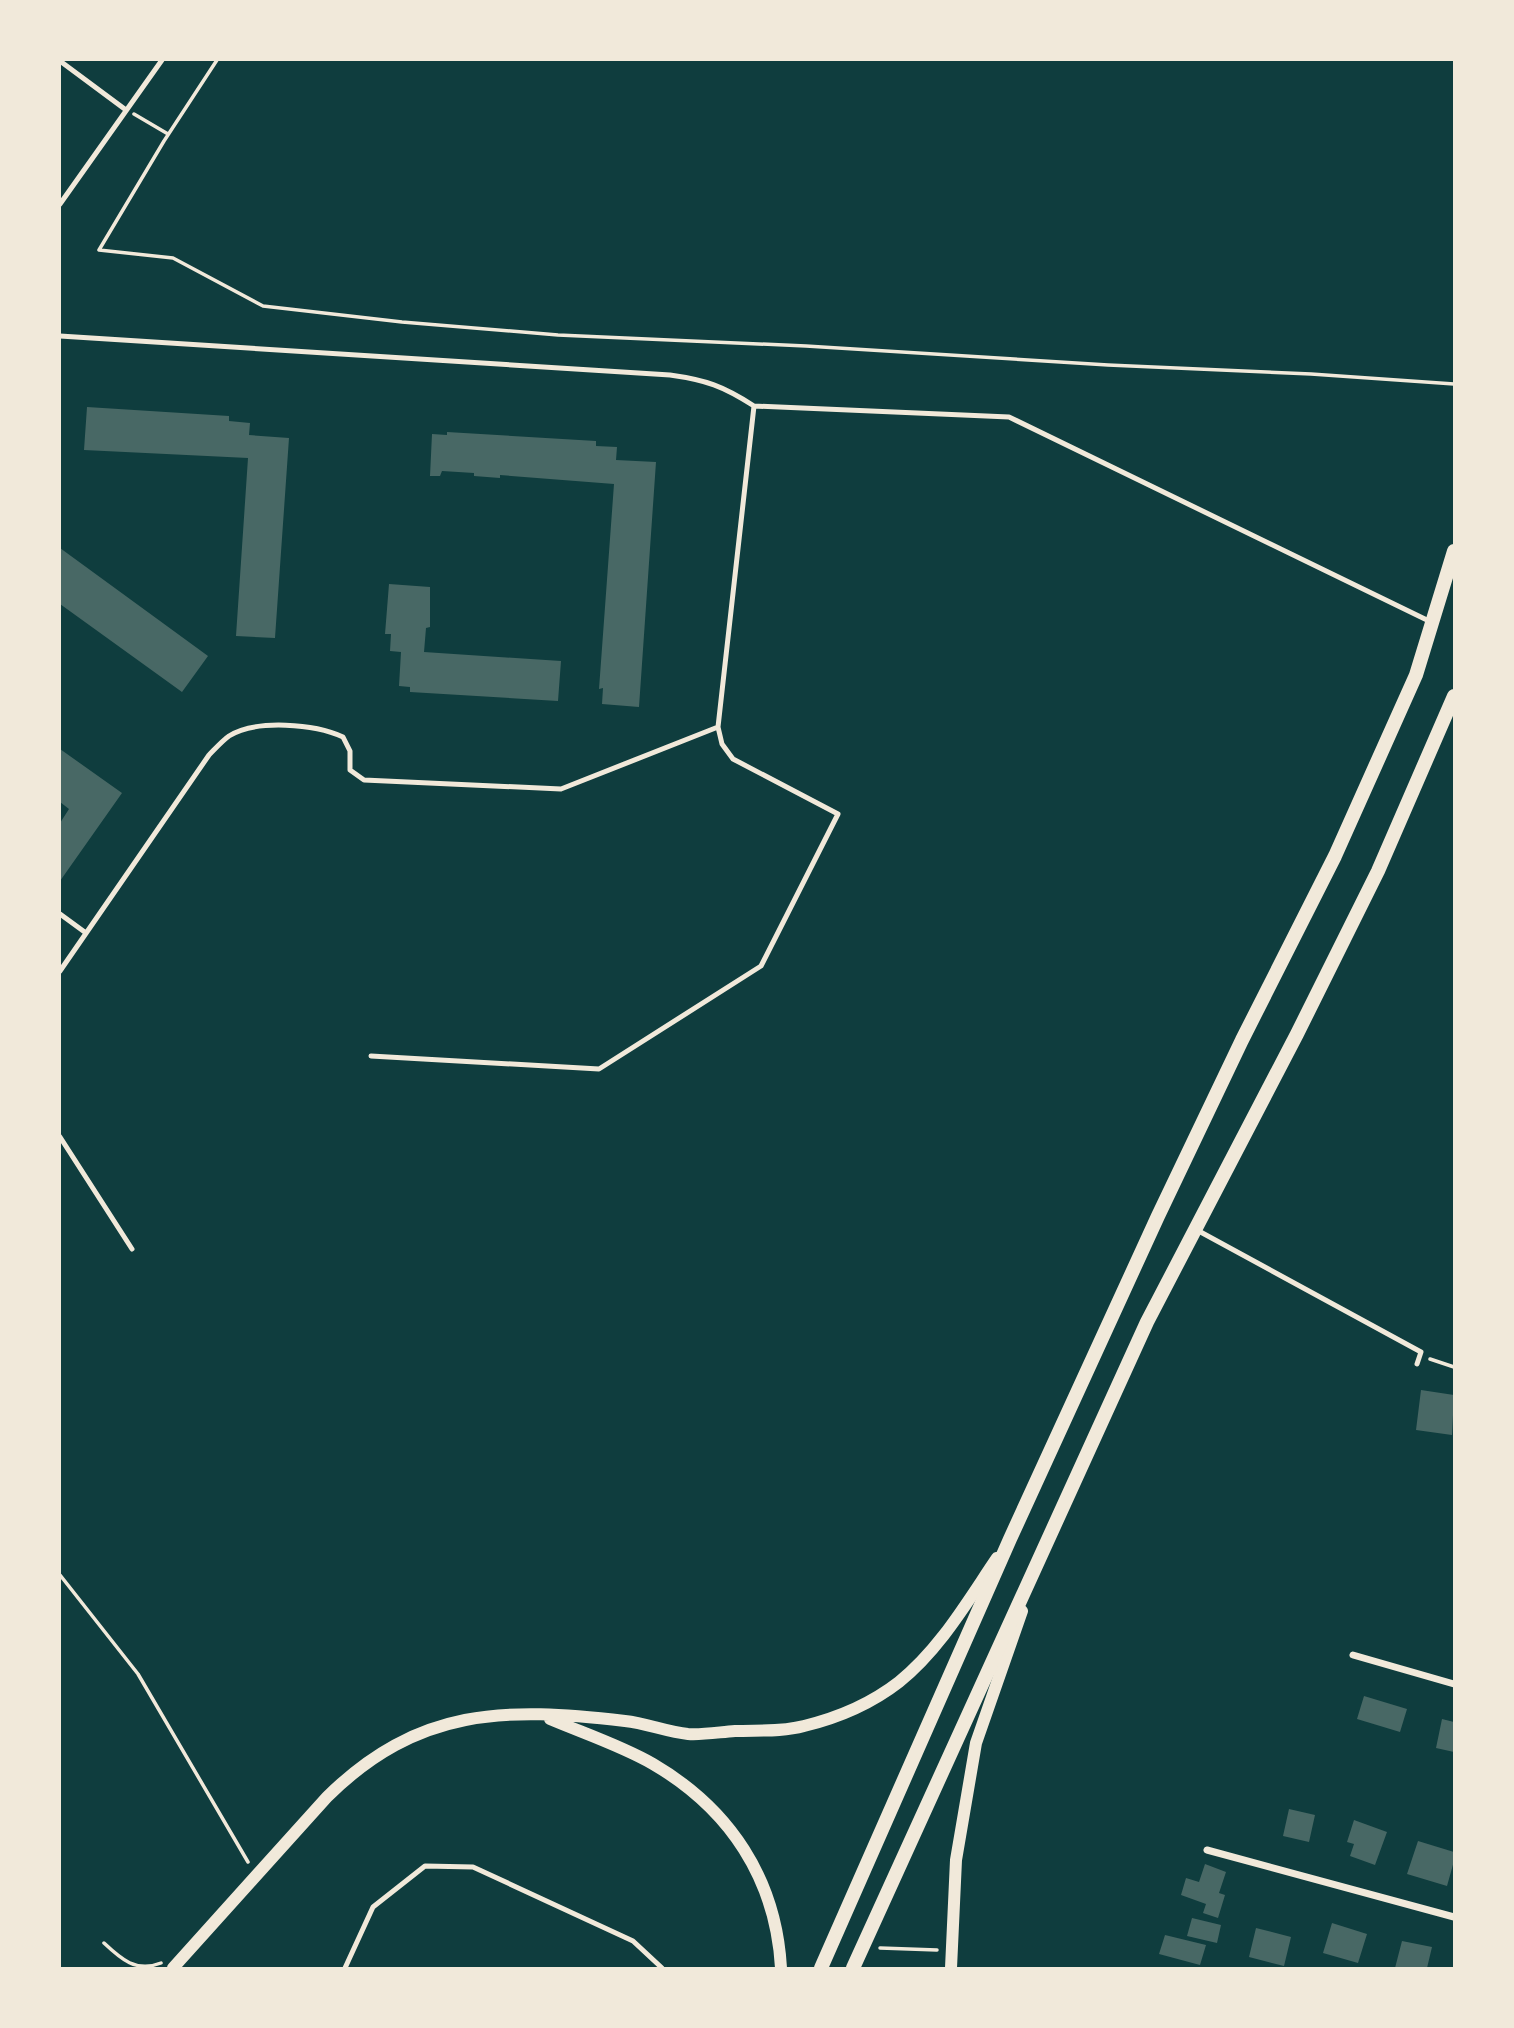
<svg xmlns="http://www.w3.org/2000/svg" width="1514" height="2028" viewBox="0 0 1514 2028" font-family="Mulish,sans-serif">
<rect width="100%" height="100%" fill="#0f3d3e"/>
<path fill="#486865" d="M87,407l142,9v5l21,2 -1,12 40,3 -14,200 -39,-2 12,-178 -164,-8z
M447,432l149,9v5l21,1 -1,13 40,2 -17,245 -37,-3 1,-16 -4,1 15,-205 -114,-9v3l-26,-2v-3l-32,-2 -2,5h-10l2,-42 15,1z
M60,548l148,108 -26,36 -122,-88z
M389,584l41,3v40l-4,1 -2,24 137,9 -3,40 -148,-9v-5l-11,-1 2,-34 -11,-1 1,-17h-6z
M60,749l62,44 -62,88v-58l9,-14 -9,-7z
M1421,1390l33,5 -2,40 -36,-5z
M1364,1696l43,13 -7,23 -43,-13z
M1442,1719l12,3v30l-18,-4z
M1289,1809l26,6 -6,27 -26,-6z
M1354,1820l33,12 -12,33 -25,-9 4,-12 -7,-2z
M1418,1841l36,11v9l-7,25 -40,-12z
M1205,1864l21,8 -7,21 6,2 -7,23 -15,-5 3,-9 -25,-9 5,-17 13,4z
M1192,1918l29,7 -4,18 -30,-7z
M1332,1923l35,11 -9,29 -35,-10z
M1256,1928l35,9 -7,29 -35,-9z
M1165,1935l41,10 -6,20 -41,-11z
M1402,1941l30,6 -5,21h-32z"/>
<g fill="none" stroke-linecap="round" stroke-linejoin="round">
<path stroke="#f1e9da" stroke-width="3.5" d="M217,60l-53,81 -65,109 74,8 90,48 139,16 156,13 248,11 302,19 203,9 143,10
M134,114l34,20
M1430,1359l24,8
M60,1575l78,99 110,188
M104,1943c17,16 32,30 57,20
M880,1948l57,2"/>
<path stroke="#f1e9da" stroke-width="5" d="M60,61l66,49
M60,204l102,-144
M60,336l610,39c36,5 53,11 84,31l255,11 420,204
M60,914l26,19
M60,971l149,-216c6,-6 13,-14 20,-19 27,-17 86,-12 114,1l7,14v19l14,10 197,9 157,-62 36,-321
M371,1056l228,13 162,-103 77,-152 -105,-55 -11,-15 -4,-17
M60,1137l72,112
M1195,1229l226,123 -4,12
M345,1968l28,-61 52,-41 48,1 160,74 29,27"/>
<path stroke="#f1e9da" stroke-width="7" d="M1353,1655l101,29
M1207,1850l247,67"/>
<path stroke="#f1e9da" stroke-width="12" d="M550,1719c33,14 72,27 103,45 77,45 123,115 128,204
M173,1968l154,-171c91,-90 178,-90 298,-76 21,2 42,11 63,13 15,1 32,-2 47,-3 22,-1 47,1 69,-5 33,-8 68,-23 95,-44 41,-33 68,-80 98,-124
M951,1968l5,-108 20,-117 46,-132"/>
<path stroke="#f1e9da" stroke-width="14" d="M821,1968l189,-429 148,-323 84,-176 93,-184 81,-181 38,-124
M853,1968l294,-646 150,-288 81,-163 76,-175"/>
</g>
<rect width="1514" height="2028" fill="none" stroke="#f1e9da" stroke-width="122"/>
</svg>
